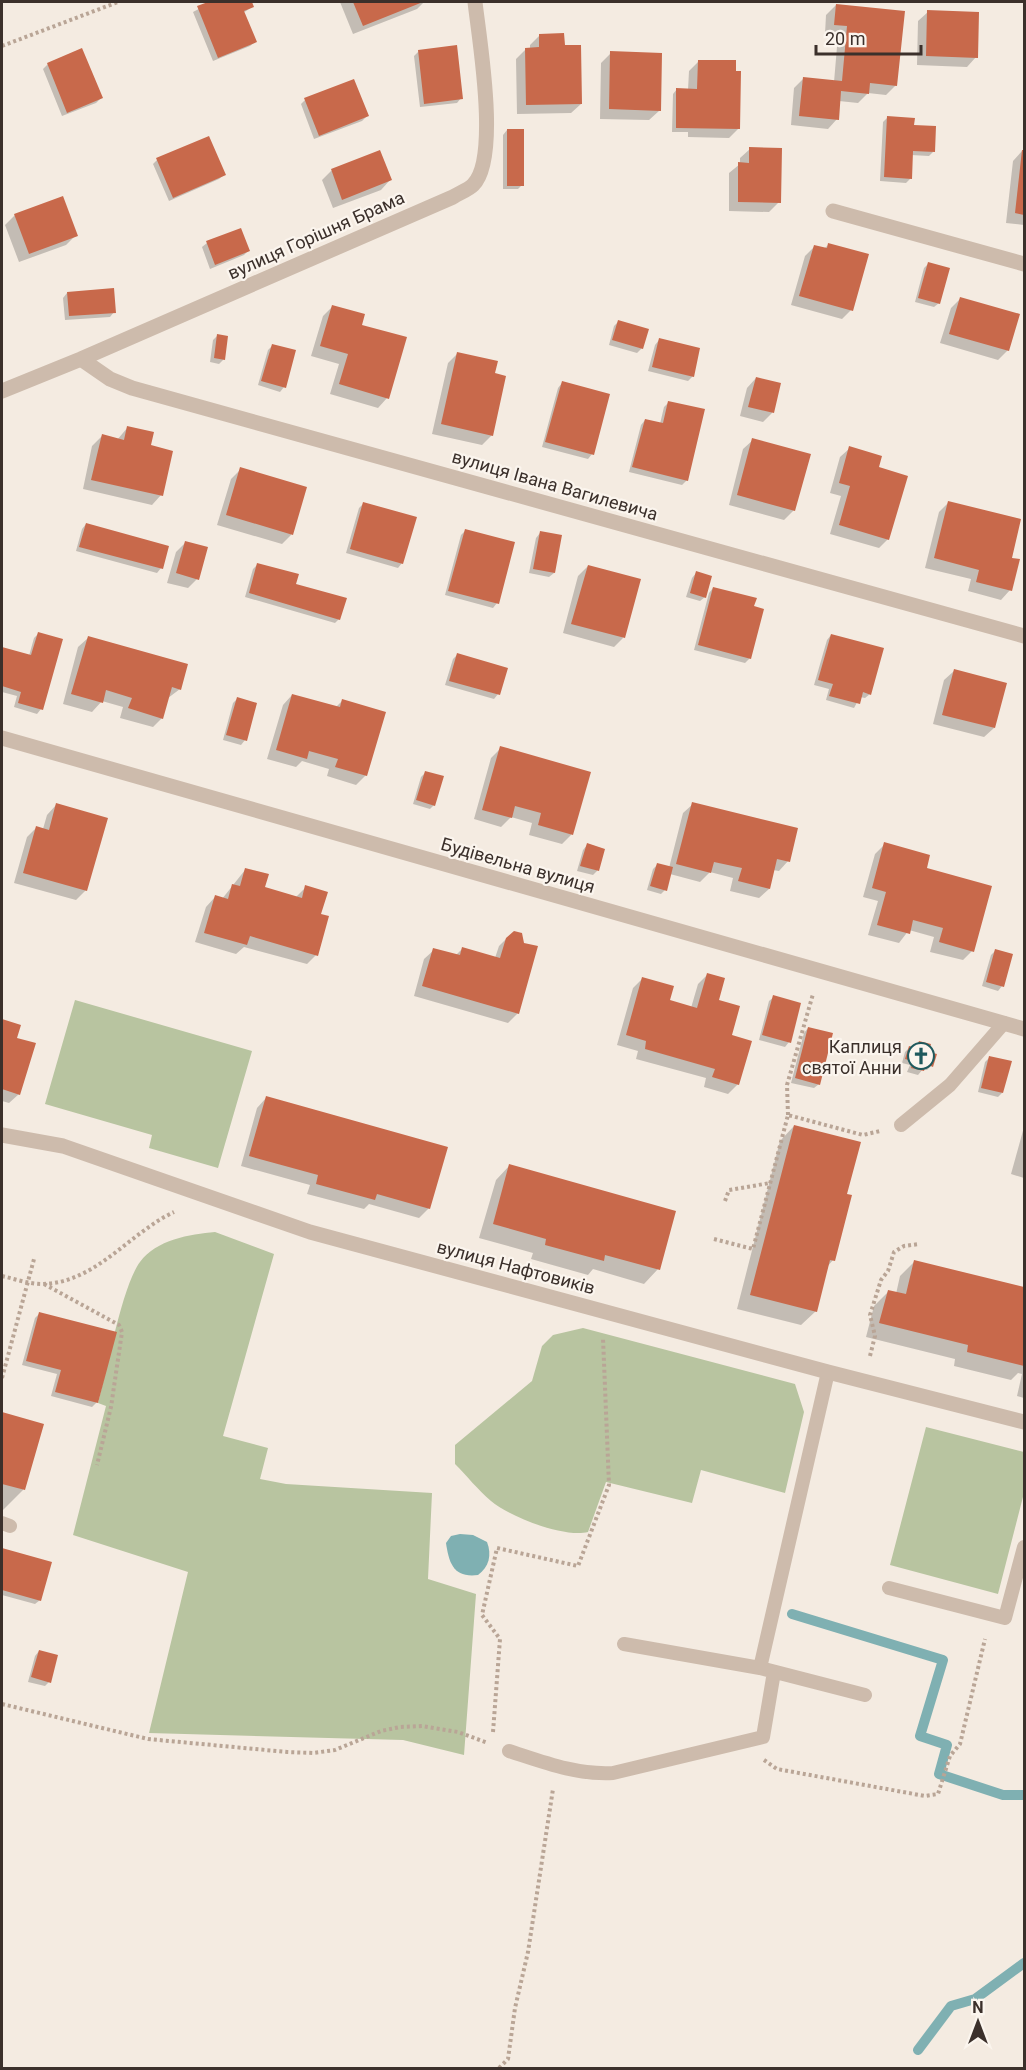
<svg xmlns="http://www.w3.org/2000/svg" width="1026" height="2070" viewBox="0 0 1026 2070" font-family="Roboto,sans-serif">
<rect width="100%" height="100%" fill="#f4ebe1"/>
<path fill="#b8c4a0" d="M75,1000l177,51 -34,117 -69,-20 3,-13 -107,-31z
M215,1232l59,22 -51,182 45,12 -8,31 26,5 146,9 -4,86 48,15 -12,161 -61,-15 -254,-7 39,-161 -115,-37 33,-129 -8,-3c9,-33 24,-117 42,-141 16,-22 50,-28 75,-30z
M583,1328l212,56 9,28 -19,81 -84,-23 -9,33 -86,-21 -18,50c-24,6 -78,-15 -97,-31 -13,-11 -24,-25 -36,-37v-19l77,-64 10,-35 11,-11z
M926,1427l98,25v41l-26,101 -108,-29z"/>
<path fill="#7fb0b2" d="M460,1534l13,1 14,7c5,13 2,25 -9,33 -24,3 -29,-11 -32,-32l5,-7z"/>
<path fill="#0003" d="M212,2h38l2,5 -9,6 12,29 -5,4 -37,15 -20,-49z
M340,2h84l-7,7 -64,25z
M836,5l60,80 -10,10 -18,-2 -10,10 -19,-2 -2,18 -9,10 -37,-4 3,-37 10,-10 30,4 4,-47 -13,-1 1,-19z
M928,12l48,45 -9,10 -50,-2 1,-44z
M540,35l23,11 18,58 -10,9 -54,1 -1,-55 10,-10h4v-4z
M419,51l42,47 -4,5 -37,4 -6,-51z
M611,53l48,58 -10,9 -49,-1 1,-56z
M698,62l41,66 -10,10 -41,-1v-5h-16l1,-38 4,-5 11,1 1,-19z
M48,64l53,34 -5,5 -34,13 -19,-47z
M305,100l62,16 -5,5 -48,18 -13,-35z
M887,118l26,9 20,25 -4,4 -18,-1 -1,24 -4,4 -26,-2 3,-59z
M507,130l15,55 -4,4h-15v-54z
M750,149l29,53 -10,10 -40,-1v-38l11,-9v-6z
M1022,151h2v74l-18,-2 7,-62z
M379,152l11,28 -9,10 -48,18 -11,-28 9,-9z
M157,160l67,15 -5,4 -50,22 -16,-37z
M15,215l61,20 -10,10 -47,17 -14,-37z
M207,243l41,8 -4,4 -34,14 -8,-22z
M829,244l22,66 -9,9 -51,-14 14,-49 9,-9 10,2z
M929,263l10,40 -5,4 -19,-5 9,-34z
M67,293l47,19 -4,5 -45,3 -2,-22z
M961,298l47,52 -10,10 -58,-17 11,-35z
M333,306l28,20 26,72 -9,10 -48,-14 9,-30 -28,-8 12,-40z
M618,322l24,26 -5,5 -28,-8 5,-19z
M218,335l6,24 -5,5 -9,-2 3,-22z
M659,340l34,36 -5,5 -40,-10 7,-26z
M273,345l11,42 -4,5 -22,-7 10,-35z
M458,353l35,21 -1,61 -10,10 -50,-11 16,-71z
M756,378l23,6 -7,29 -9,9 -23,-6 7,-28z
M562,383l30,71 -4,5 -46,-12 16,-59z
M669,402l18,78 -5,5 -53,-13 12,-47 4,-5 15,4 4,-17z
M128,427l22,20 11,48 -9,10 -69,-16 9,-43 10,-10 15,4z
M753,440l41,70 -10,10 -55,-15 14,-56z
M850,448l27,21 11,70 -9,9 -49,-14 11,-38 -11,-3 10,-36z
M241,469l64,19 -14,47 -9,9 -65,-19 14,-46z
M364,503l38,60 -4,5 -52,-15 13,-45z
M948,503l62,56v31l-9,10 -33,-9 3,-12 -46,-11 14,-56z
M86,524l75,44 -4,5 -81,-22 6,-22z
M465,531l32,72 -4,5 -48,-13 16,-60z
M540,533l14,40 -5,4 -20,-4 7,-35z
M186,542l11,37 -9,9 -21,-5 9,-31z
M258,564l36,21 45,34 -4,4 -90,-26 8,-28z
M588,566l35,72 -9,9 -51,-14 15,-57z
M696,573l9,24 -5,4 -14,-4 6,-19z
M713,588l39,19 -2,51 -5,5 -51,-13 15,-57z
M38,634l3,75 -4,5 -23,-7 3,-11 -15,-4v-44l27,8 5,-18z
M831,635l39,59 -5,4 -5,-1 -6,11 -28,-8 3,-11 -15,-4 13,-45z
M88,638l92,51 -12,9 -6,20 -9,9 -33,-9 3,-11 -21,-6 -10,11 -29,-8 15,-57z
M457,655l41,39 -4,5 -49,-14 8,-26z
M954,671l40,57 -10,9 -51,-13 11,-44z
M292,695l44,12 6,-6 24,74 -10,10 -29,-9 2,-7 -27,-8 -6,6 -29,-8 16,-54z
M237,699l8,41 -4,5 -18,-5 10,-37z
M501,748l88,25 -18,62 -9,9 -33,-9 3,-12 -21,-6 -10,10 -27,-8 17,-61z
M425,773l9,32 -4,4 -17,-5 8,-27z
M693,804l95,57 -9,10 -6,-1 -4,19 -10,9 -29,-7 3,-13 -23,-6 -10,10 -30,-8 -5,16 -4,4 -14,-4 6,-21 5,-5 11,4 14,-55z
M56,805l30,85 -10,10 -62,-17 13,-46 9,-9 7,1 4,-14z
M885,844l40,26 47,81 -9,9 -33,-8 4,-15 -25,-7 -10,13 -31,-8 10,-34 -15,-4 12,-43z
M587,845l17,5 -7,21 -4,4 -16,-4 6,-21z
M245,870l18,18 33,9 10,-10 14,28 -4,40 -9,9 -63,-17 -8,7 -41,-12 11,-35 9,-10 7,2z
M509,936l9,77 -10,10 -94,-27 10,-37 10,-9 21,6 7,-7 33,9 4,-12z
M996,950l6,36 -4,5 -16,-5 9,-31z
M708,974l22,62 8,48 -10,10 -24,-7 2,-9 -70,-19 2,-8 -21,-6 16,-57 9,-9 27,22 22,7 7,-24z
M774,997l15,45 -4,5 -26,-7 10,-39z
M2,1021l17,5 -4,13 4,55 -10,9 -7,-2z
M808,1028l11,56 -5,4 -23,-5 13,-50z
M919,1042l12,24 -4,4 -4,-1 -5,6 -11,-3 3,-7 -8,-2 3,-11 5,-5 4,2z
M990,1057l12,36 -4,4 -20,-5 7,-30z
M266,1098l163,110 -10,10 -50,-14 -5,5 -57,-15 3,-9 -69,-19 16,-58z
M794,1126l51,69 -12,65 -6,7 -11,44 -15,14 -64,-16 43,-168z
M1024,1127v51l-13,-4z
M510,1165l148,104 -14,15 -51,-15 -5,6 -57,-16 2,-6 -54,-15 17,-58z
M915,1261l109,28v109l-7,-2 5,-22 -4,-1 -7,7 -57,-14 1,-7 -89,-22 8,-31 14,-14 8,2 4,-18z
M39,1314l58,88 -5,5 -41,-11 6,-22 -35,-9 13,-47z
M2,1414l40,11 -19,65 -21,21z
M2,1550l48,13 -10,37 -5,4 -33,-9z
M39,1651l10,31 -4,4 -17,-4 7,-26z"/>
<g fill="none" stroke-linecap="round" stroke-linejoin="round">
<path stroke="#7fb0b2" stroke-width="10" d="M792,1614l151,46 -23,76 27,9 -8,29 64,21h21
M918,2050l33,-44 24,-7 49,-36"/>
</g>
<path fill="#c8694b" d="M208,2h44l2,5 -10,4 13,31 -39,16 -21,-52z
M353,2h70l-60,24z
M836,4l69,7 -8,75 -27,-3 -1,11 -28,-3 -2,29 -40,-4 4,-39 39,4 5,-55 -13,-1z
M927,10l52,2 -1,46 -52,-2z
M564,33l1,12h16l1,59 -56,1 -1,-57 14,-1v-13z
M457,45l6,54 -39,5 -6,-54z
M82,48l21,50 -36,15 -20,-50z
M610,51l52,2 -1,58 -52,-2z
M698,60h38v11h5l-1,58 -64,-1v-40l21,1z
M354,79l15,37 -50,20 -15,-38z
M887,116l28,2 -1,7 22,1 -1,26 -22,-1 -1,28 -28,-2z
M507,129h17v57h-17z
M209,136l17,39 -53,23 -17,-40z
M749,147l33,1 -1,55 -43,-1v-40l11,1z
M380,150l12,30 -50,20 -11,-31z
M1022,150h2v65l-9,-2z
M63,196l15,40 -49,18 -15,-40z
M241,228l9,23 -35,14 -9,-24z
M828,243l41,11 -16,57 -54,-15 15,-51 13,3z
M928,262l22,6 -10,36 -22,-6z
M114,288l2,25 -47,3 -2,-24z
M960,297l60,17 -11,37 -60,-17z
M332,305l33,9 -3,11 45,12 -18,62 -50,-15 9,-30 -28,-8z
M618,320l31,9 -6,20 -31,-9z
M217,334l11,2 -3,24 -11,-2z
M659,338l41,10 -6,29 -42,-10z
M272,344l24,6 -10,38 -25,-7z
M457,352l41,9 -3,12 11,3 -13,60 -52,-12z
M756,377l25,6 -7,30 -26,-6z
M562,381l48,13 -16,61 -49,-13z
M668,401l37,8 -17,72 -56,-14 13,-48 18,4z
M127,426l27,6 -3,13 22,6 -10,45 -72,-16 11,-46 22,6z
M752,438l59,16 -16,57 -58,-16z
M849,446l33,10 -3,11 29,9 -19,64 -50,-15 11,-39 -11,-3z
M240,467l67,20 -14,48 -67,-20z
M948,501l73,18 -9,39 8,1 -8,32 -36,-9 3,-12 -45,-12z
M363,502l54,15 -14,47 -53,-15z
M86,523l83,23 -6,23 -84,-22z
M465,529l50,13 -16,62 -51,-13z
M540,531l22,4 -7,38 -22,-4z
M185,541l23,6 -9,33 -23,-7z
M257,563l42,11 -3,10 51,14 -7,22 -91,-27z
M588,565l53,14 -16,59 -54,-14z
M696,571l16,5 -6,22 -16,-5z
M713,587l44,11 -3,8 10,3 -13,50 -53,-14z
M38,632l25,7 -20,71 -25,-7 3,-11 -19,-6v-39l29,8z
M831,634l53,14 -13,47 -8,-3 -3,12 -31,-8 4,-12 -15,-4z
M88,636l100,28 -7,26 -9,-3 -9,32 -35,-11 4,-10 -26,-8 -3,13 -32,-9z
M457,653l51,15 -8,27 -51,-14z
M954,669l53,14 -12,45 -53,-13z
M292,694l48,13 2,-8 44,13 -19,64 -32,-9 3,-8 -29,-8 -2,8 -31,-9z
M237,697l20,6 -10,38 -21,-6z
M500,746l91,26 -18,63 -35,-10 3,-12 -26,-7 -3,12 -30,-8z
M425,771l19,5 -9,30 -19,-6z
M692,802l106,26 -8,34 -13,-3 -7,30 -32,-8 4,-13 -28,-6 -3,11 -35,-9z
M56,803l52,15 -21,73 -64,-18 13,-47 13,4z
M884,842l46,13 -3,13 65,18 -18,66 -35,-10 4,-14 -30,-8 -3,14 -33,-9 9,-33 -14,-4z
M587,843l18,6 -6,22 -19,-5z
M657,863l16,4 -6,24 -17,-5z
M245,868l24,6 -4,13 37,11 3,-13 23,7 -7,22 8,2 -11,40 -68,-20 -3,9 -43,-12 11,-38 13,4 4,-15 8,2z
M514,931l8,2 2,10 14,3 -19,68 -97,-28 11,-38 27,7 2,-8 38,11 6,-20z
M995,949l18,5 -9,33 -18,-5z
M707,973l18,5 -6,22 21,6 -8,29 20,6 -13,44 -27,-8 3,-8 -70,-20 1,-8 -20,-6 16,-58 32,9 -4,14 27,8z
M773,995l28,8 -10,40 -29,-8z
M2,1019l19,6 -4,13 19,5 -16,52 -18,-6z
M808,1027l25,6 -13,52 -25,-7z
M919,1041l12,3 -2,8 8,2 -4,13 -7,-3 -2,7 -13,-3 2,-7 -8,-2 4,-13 7,2z
M989,1056l23,5 -9,32 -22,-5z
M266,1096l182,51 -18,62 -53,-15 -2,6 -59,-16 2,-9 -69,-19z
M794,1125l67,17 -14,52 5,1 -17,66 -5,-1 -13,52 -67,-17z
M509,1164l167,47 -16,59 -55,-15 -1,6 -59,-16 1,-6 -53,-15z
M914,1260l110,27v79l-57,-14 1,-7 -89,-22 9,-33 18,4z
M39,1312l78,20 -19,71 -43,-11 6,-22 -35,-9z
M2,1412l42,12 -19,66 -23,-6z
M2,1548l50,14 -11,39 -39,-11z
M39,1650l19,5 -7,28 -20,-6z"/>
<g fill="none" stroke-linecap="round" stroke-linejoin="round">
<path stroke="#b9a596" stroke-width="4" stroke-dasharray="3 3" stroke-linecap="butt" d="M2,46l116,-44
M788,1115l-1,-30 26,-91
M725,1201l4,-11 41,-7
M714,1239l39,10 35,-134 75,20 17,-4
M2,1276c13,3 27,8 40,8 54,-1 87,-51 132,-72
M44,1284l75,41 3,7 -11,75 -14,58
M870,1356l5,-20 -5,-21 11,-35 7,-9 6,-19 10,-6 15,-2
M2,1378l32,-119
M2,1704l146,35 139,13 26,1 22,-3 46,-19 19,-4 22,-1 36,6 30,11
M493,1732l7,-93 -18,-24 15,-67 81,18 31,-81 -6,-147
M764,1760l13,9 148,27 13,-2 12,-38 10,-12 25,-105
M499,2068l9,-9 7,-51 13,-56 25,-163"/>
<path stroke="#cdbbac" stroke-width="14" d="M901,1125l49,-40 54,-62
M2,1523l8,3
M889,1588l116,30 19,-71
M624,1644l136,24 105,27
M760,1668l68,-296
M509,1751c34,11 67,24 104,22l150,-36 11,-65"/>
<path stroke="#cdbbac" stroke-width="15" d="M833,211l191,53
M81,359l29,20 22,9 892,248
M2,391l79,-32 372,-162c6,-4 15,-7 20,-12 27,-26 6,-147 2,-183
M2,738l1022,291
M2,1135l61,11 247,86 518,140 196,50"/>
</g>
<defs>
<symbol id="church-ring" viewBox="-11 -11 22 22"><circle r="9.5" fill="#fbf5ee" stroke="#1f5a5e" stroke-width="1.5"/><path d="M-1.2-6h2.4v3.5h3.3v2.4h-3.3V6h-2.4V-.1h-3.3v-2.4h3.3Z" fill="#1f5a5e"/></symbol>
</defs>
<g fill-rule="evenodd">
<use href="#church-ring" x="906" y="1041" width="30" height="30"/>
</g>
<g text-anchor="middle" dominant-baseline="central" stroke-width="4.5" stroke-linejoin="round" paint-order="stroke">
<g font-size="18" fill="#3b302b" stroke="#fbf5ee">
<text transform="translate(316 235) rotate(-24)">вулиця Горішня Брама</text>
<text transform="translate(555 485) rotate(16)">вулиця Івана Вагилевича</text>
<text transform="translate(518 865) rotate(16)">Будівельна вулиця</text>
<text transform="translate(516 1267) rotate(15)">вулиця Нафтовиків</text>
</g>
<g font-size="18" fill="#3b302b" stroke="#fbf5ee" text-anchor="end">
<text x="902" y="1046">Каплиця<tspan x="902" dy="21">святої Анни</tspan></text>
</g>
</g>
<rect width="1026" height="2070" fill="none" stroke="#3b302b" stroke-width="6"/>
<g transform="translate(978 2022)" stroke="#fbf5ee" stroke-width="4.5" paint-order="stroke">
<path d="M0-4.5L10 22L0 15L-10 22Z" fill="#3b302b"/>
<text y="-9" font-size="16" font-weight="bold" text-anchor="middle" fill="#3b302b">N</text>
</g>
<path d="M816 45v9h105v-9" fill="none" stroke="#3b302b" stroke-width="3"/>
<text x="825" y="45" font-size="18" fill="#3b302b" stroke="#fbf5ee" stroke-width="4.5" paint-order="stroke">20 m</text>
</svg>
